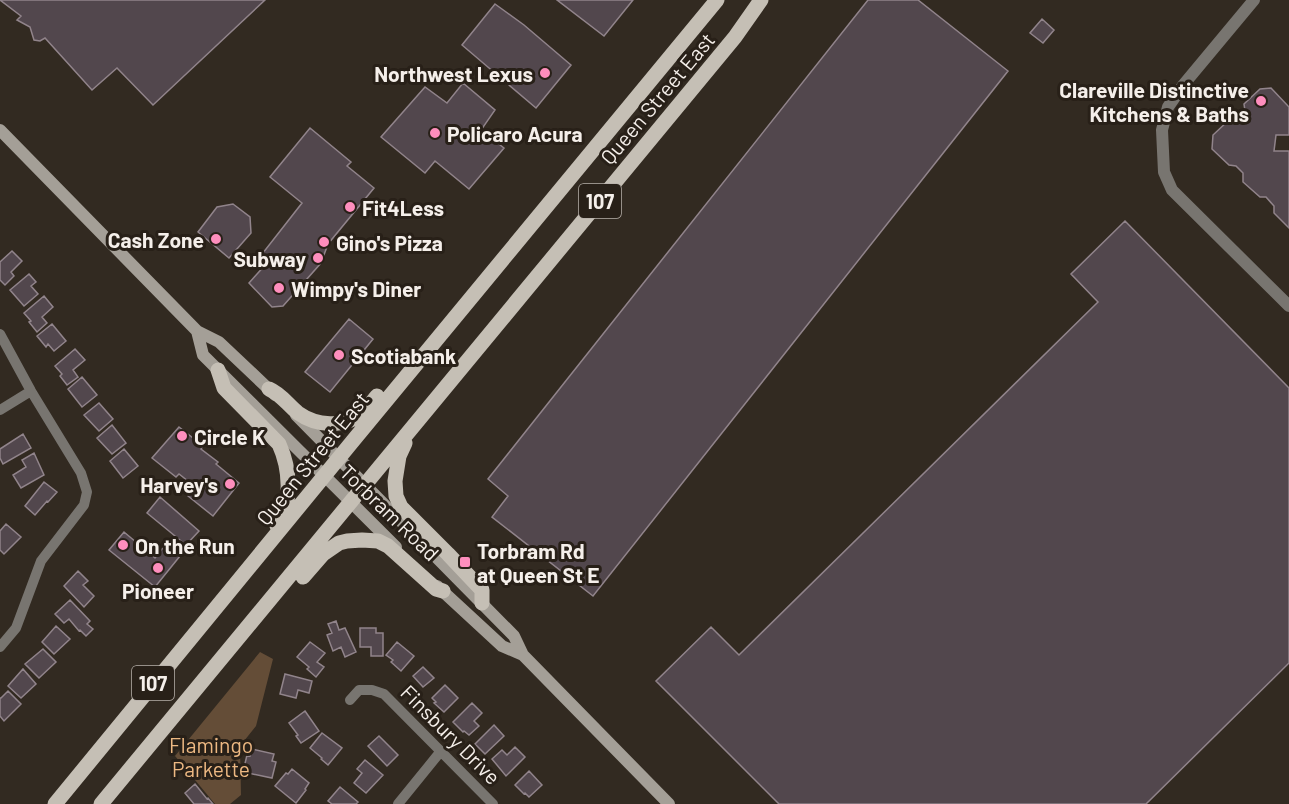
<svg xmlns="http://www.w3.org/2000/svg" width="1289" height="804" viewBox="0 0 1289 804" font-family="Barlow,sans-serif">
<rect width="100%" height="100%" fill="#322a21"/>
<path fill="#644d37" d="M260,652l13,7 -17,67 -16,20 1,49 -11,9h-15l-40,-48z"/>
<path fill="#52474d" stroke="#91848b" stroke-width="1.5" d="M0,0h265l-112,105 -36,-37 -25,22 -47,-52 -5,3 -6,-1 -4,-13 -13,-7 4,-4z
M557,0h76l-29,36z
M868,0h50l90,71 -415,525 -101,-79 16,-21 -20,-17z
M495,4l29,21 47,40 -35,43 -74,-63z
M1042,19l12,11 -11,13 -13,-10z
M463,83l32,27 -14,20 23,18 -35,41 -34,-28 -10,12 -44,-36 44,-50 22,16z
M1271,88l18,19v28h-13l-2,16h15v77l-15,-15v-7l-8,-9h-6l-17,-15v-9l-7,-7 -7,-1 -17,-16 1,-14 16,-15h7l9,-9 -1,-7 16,-15z
M310,128l41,34 -4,4 27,22 -46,56 -7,19 -38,43 -11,1 -23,-24 17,-19 -7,-6 43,-55 -32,-26z
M233,204l17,13 1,16 -22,25 -31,-26 19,-25z
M1125,221l164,167v275l-143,141h-367l-123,-123 55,-54 28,28 359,-353 -27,-28z
M12,251l10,10 -11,11 3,4 -9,9 -5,-5v-18z
M29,274l7,8 -5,4 7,8 -14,12 -14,-16z
M44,296l9,11 -11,10 5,6 -10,9 -8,-10 2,-1 -7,-8z
M349,319l24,20 -43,53 -25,-20z
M52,324l14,17 -12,10 -6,-7 -2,3 -9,-11z
M75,349l10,11 -12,10 5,7 -11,8 -7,-9 2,-2 -7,-8z
M82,377l15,18 -15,12 -14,-18z
M99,403l14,16 -14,12 -15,-16z
M112,425l14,18 -14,11 -15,-16z
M179,427l24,19 -2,3 17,13 -2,2 23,19 -26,33 -25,-20 5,-6 -3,-2 3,-3 -14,-11 -3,3 -24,-19z
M23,434l8,14 -28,16 -3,-6v-9z
M124,449l14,17 -15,12 -13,-17z
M34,453l10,22 -23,13 -8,-13 13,-8 -4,-7z
M44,482l13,10 -9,10 -1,-1 -12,14 -10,-9z
M160,497l39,34 -13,14 -39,-32z
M6,524l15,13 -17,17 -4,-4v-19z
M124,532l31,26 11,-14 14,12 -25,31 -46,-37z
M78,571l10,10 -5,4 11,11 -10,11 -20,-21z
M70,600l20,21 -3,3 6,5 -7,7 -6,-6 -1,1 -10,-12 -5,4 -9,-9z
M336,621l3,9 6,-2 11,24 -11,5 -4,-10 -8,4 -6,-16 5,-2 -4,-9z
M56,626l14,13 -16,15 -12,-12z
M360,628h16v5h7v23h-12v-9h-11z
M310,642l15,11 -8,9 7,5 -8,10 -9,-8 2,-2 -12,-10z
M397,642l17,14 -13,15 -10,-9 2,-2 -7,-5z
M43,649l13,13 -17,16 -14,-14z
M423,667l11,11 -11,9 -10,-11z
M23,669l13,15 -15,14 -13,-12z
M285,674l27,7 -3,12 -11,-3 -2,8 -16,-4z
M445,685l13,13 -14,14 -10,-9 2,-1 -4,-4z
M8,691l13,13 -17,17 -4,-5v-18h1z
M472,703l10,10 -8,8 5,5 -10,9 -5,-4 -1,1 -10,-10z
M305,711l14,20 -18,12 -5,-7 2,-1 -9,-12z
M494,725l10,11 -19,18 -10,-10z
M322,733l20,15 -14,17 -7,-6 1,-1 -12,-10z
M379,736l19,19 -11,11 -19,-20z
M515,747l10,10 -19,19 -14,-17 10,-9 5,5z
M252,749l22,5 -2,7 4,1 -4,16 -29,-6 4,-17 3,1z
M365,760l18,15 -17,18 -12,-10 8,-10 -5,-4z
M292,769l17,14 -4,6 1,1 -10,13 -21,-17 11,-13 2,1z
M529,771l13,14 -13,12 -4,-4 -1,1 -9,-9z
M195,784l12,15 1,-1 5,6h-19l-9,-11z
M340,787l18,15 -2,2h-24l-4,-3z"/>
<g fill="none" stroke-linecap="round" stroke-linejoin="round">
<path stroke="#787570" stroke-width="10" d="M0,334l31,57 50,82 6,19 -3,13 -43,56 -25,67 -16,19
M0,410l31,-19
M350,700l9,-10h13l12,4 109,110
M398,804l43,-53"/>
<path stroke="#787570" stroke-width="12" d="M1254,0l-70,84 -16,23 -6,23 2,42 8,18 117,116"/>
<path stroke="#a49f97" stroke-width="12" d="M0,130l197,201 22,11 56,53
M197,331l6,24 193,192
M296,415l218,221 9,19
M437,586l65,60 21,9 146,149"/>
<path stroke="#c5bfb5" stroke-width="15" d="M218,370l6,18 55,56c11,24 14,59 -2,82
M269,389c12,5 19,16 29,24 18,13 46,15 63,1 6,-5 11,-12 16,-18
M405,443l-6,13 -4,25 1,15 5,11 47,47 34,36v13
M303,577l20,-23 16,-11 8,-2 15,-1 16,1 10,5 48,43 7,2
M55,804l297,-362 365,-442
M101,804l634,-767 26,-37"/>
</g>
<g fill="#fe8ebd" stroke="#282018" stroke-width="2">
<circle cx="545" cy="73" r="6"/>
<circle cx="1261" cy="101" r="6"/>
<circle cx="435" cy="133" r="6"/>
<circle cx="350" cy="207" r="6"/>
<circle cx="216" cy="239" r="6"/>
<circle cx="324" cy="242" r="6"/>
<circle cx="318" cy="258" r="6"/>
<circle cx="279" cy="288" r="6"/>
<circle cx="339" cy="355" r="6"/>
<circle cx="182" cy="436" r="6"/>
<circle cx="230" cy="484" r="6"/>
<circle cx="123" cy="545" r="6"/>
<rect x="459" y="556" width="12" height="12" rx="3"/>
<circle cx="158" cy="568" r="6"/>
</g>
<g text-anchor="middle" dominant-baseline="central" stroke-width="6" stroke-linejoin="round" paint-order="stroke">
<g fill="#282018" stroke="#b8b1ab" stroke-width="1.5">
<rect x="579" y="184" width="42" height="34" rx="4.5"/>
<rect x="132" y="666" width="42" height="34" rx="4.5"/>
</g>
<g font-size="20" font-weight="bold" fill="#f5efea">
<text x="600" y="201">107</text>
<text x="153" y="683">107</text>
</g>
<g font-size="21" font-weight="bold" fill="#f5efea" stroke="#282018" text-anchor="start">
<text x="533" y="73" text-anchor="end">Northwest Lexus</text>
<text x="1249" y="89" text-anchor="end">Clareville Distinctive<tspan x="1249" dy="24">Kitchens &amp; Baths</tspan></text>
<text x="447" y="133">Policaro Acura</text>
<text x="362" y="207">Fit4Less</text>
<text x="204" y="239" text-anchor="end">Cash Zone</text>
<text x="336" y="242">Gino's Pizza</text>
<text x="306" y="258" text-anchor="end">Subway</text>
<text x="291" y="288">Wimpy's Diner</text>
<text x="351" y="355">Scotiabank</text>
<text x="194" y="436">Circle K</text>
<text x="218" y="484" text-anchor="end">Harvey's</text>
<text x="135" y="545">On the Run</text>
<text x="477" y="550">Torbram Rd<tspan x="477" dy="24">at Queen St E</tspan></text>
<text x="158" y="590" text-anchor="middle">Pioneer</text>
</g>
<g font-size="21" fill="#f5efea" stroke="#282018">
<text transform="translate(657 98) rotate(-50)">Queen Street East</text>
<text transform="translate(312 458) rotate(-51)">Queen Street East</text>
<text transform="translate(390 512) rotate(44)">Torbram Road</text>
<text transform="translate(451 734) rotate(45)">Finsbury Drive</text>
</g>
<g font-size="21" fill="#eeb983" stroke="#282018">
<text x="211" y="744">Flamingo<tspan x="211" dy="24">Parkette</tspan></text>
</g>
</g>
</svg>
